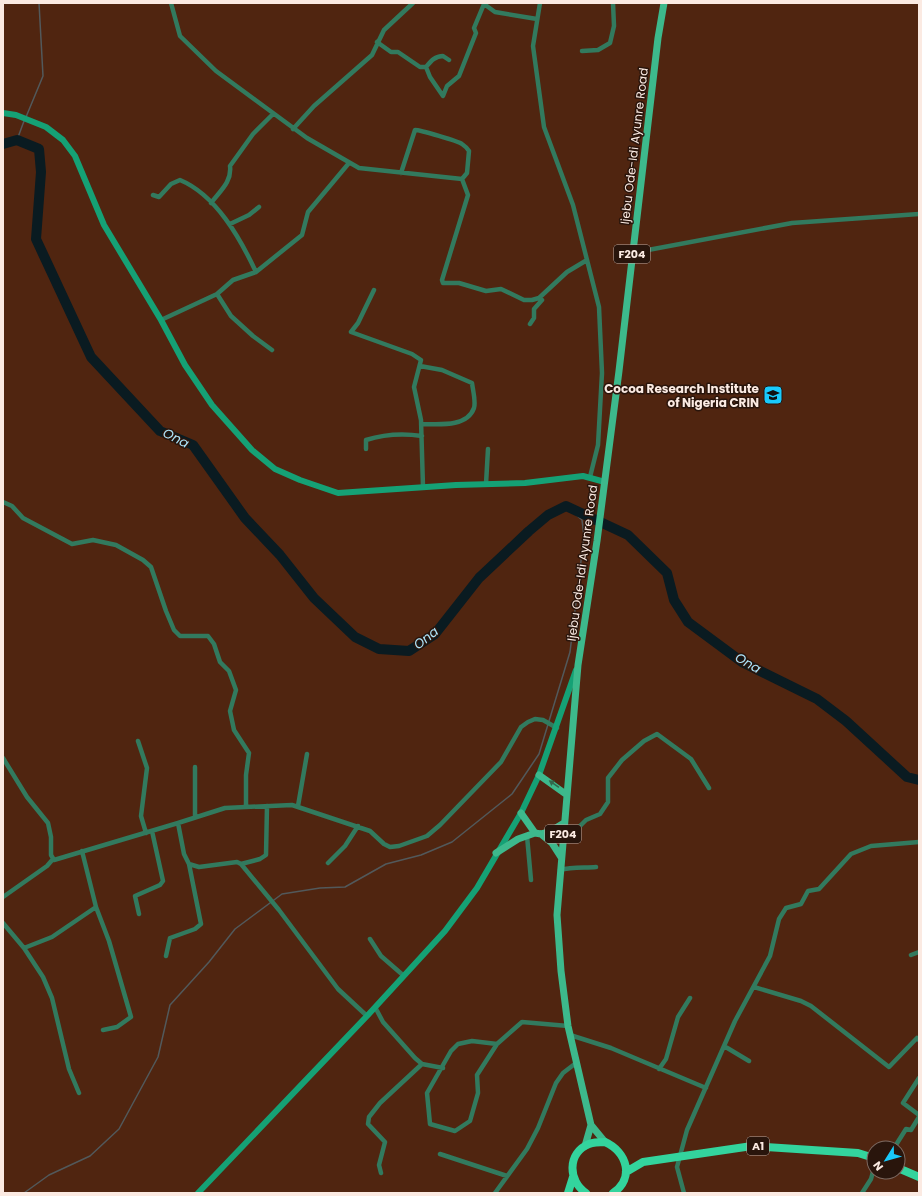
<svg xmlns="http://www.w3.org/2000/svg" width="922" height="1196" viewBox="0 0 922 1196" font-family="Poppins,sans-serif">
<rect width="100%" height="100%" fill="#502510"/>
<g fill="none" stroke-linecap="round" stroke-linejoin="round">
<path stroke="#52595b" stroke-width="1.5" d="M26,117l17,-41 -4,-73
M17,140l7,-19
M24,1193l25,-18 41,-19 29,-27 39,-72 12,-52 39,-43 26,-33 47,-35 38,-6 25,-1 41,-23 35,-9 31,-13 60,-48 27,-40 31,-102 14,-116 -2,-16 -16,-14"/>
<path stroke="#0a1b21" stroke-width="10" d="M3,144l14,-4 22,9 2,23 -5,67 55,118 69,74 33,14 52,73 35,37 34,43 41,39 24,12 30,2 26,-17 44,-56 50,-47 19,-16 18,-9 62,29 39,38 7,27 14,22 54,40 75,37 29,22 61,56 12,3"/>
<path stroke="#327a5e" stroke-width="4.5" d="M171,3l9,33 36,35 91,67 52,30 103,11 6,16 -26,85 1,3h16l27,8 15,-2 23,11h8l7,-2 28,-26 20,-12
M540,3l-7,43 11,81 29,78 26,102 3,66 -4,72 -8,32
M377,42l14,10h7l22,15h6c5,-6 9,-11 17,-11l6,4
M582,51l16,-1 12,-7 4,-17 -1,-23
M426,67l4,10 13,19 4,-10 12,-10 17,-43 -2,-5 10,-24 11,8 42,7
M293,129l21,-23 58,-51 12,-25 29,-27
M401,173l14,-43c5,0 43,11 47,14 3,2 5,4 7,7l-2,22 -5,6
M153,195l6,2 12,-13 9,-4c36,15 60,58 76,92
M211,203c9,-12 21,-21 19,-37l23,-32 20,-20
M230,224l19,-9 10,-8
M632,253l160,-30 127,-9
M374,290l-16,33 -7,9 61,22 9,6 -7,27 7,33 2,67
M217,294l14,22 22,20 19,14
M161,320l56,-26 16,-14 23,-8 46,-37 6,-23 41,-49
M530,324l4,-6v-9l8,-9 -3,-2
M420,366l22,4 30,13c1,8 4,18 2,25 -7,20 -37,16 -53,16
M366,449v-9c19,-6 36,-7 56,-4
M486,484l2,-35
M3,502l9,4 11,12 49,26 21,-4 23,5 27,15 8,7 15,44 8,19 6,6h28l6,8 6,18 9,9 7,19 -6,21 4,19 15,23 -3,22v31
M138,741l9,27 -6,48 5,17
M3,758l24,39 21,26 3,14v18l3,5 124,-37
M195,767v50
M298,806l9,-52
M563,835l10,-2 13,-13 14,-6 8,-12v-24l14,-18 22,-19 13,-7 34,25 18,29
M527,836l4,44
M328,863l17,-17 13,-20
M241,864l19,-5 6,-4 1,-49
M560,870c12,-3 24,-2 36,-3
M3,897l44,-31 6,-7
M96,907l13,34 22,76 -14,10 -14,3
M139,914l-4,-18 25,-11 3,-4 -11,-50
M3,923l21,25 19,29 9,21 17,71 10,24
M370,939l11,17 23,20
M24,948l28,-11 44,-30 -14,-56
M911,955l8,-3
M166,956l4,-18 25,-9 6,-5 -12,-60
M754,987l47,14 10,5 78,61 28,-29 2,2
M375,1007l8,15 32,36 7,6 21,4
M367,1016l-29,-27 -59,-79 -38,-46 -4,-2 -38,5 -10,-3 -5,-10 -6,-31 47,-15 67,-3 78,26 14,13 6,3 9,-1 28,-10 13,-11 61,-63 20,-35 7,-5 7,-3 8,1 14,8
M570,1035l41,13 95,40
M497,1044l-25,-3 -14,3 -7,7 -24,42 3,31 25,7 15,-10 8,-28 -1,-18 20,-31 25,-22 46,4
M724,1046l25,15
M659,1069l7,-10 12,-42 12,-19
M919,1078l-16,25 16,12
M894,1148l12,-19 5,1 8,-13
M440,1154l67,22
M381,1173l-2,-8 6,-23 -17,-18 1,-7 11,-14 42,-39
M495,1193l32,-44 11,-21 18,-45 7,-10 13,-10
M684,1193l-7,-26 10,-37 48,-109 35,-65 9,-37 7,-11 15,-4 7,-13 11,-2 32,-35 20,-8 48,-4
M862,1193l9,-14 3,-11"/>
<path stroke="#15a175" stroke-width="6" d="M3,113l13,2 30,12 17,13 12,16 29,69 57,95 24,45 27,40 40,45 23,19 25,11 38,13 118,-8 69,-2 58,-7 22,6
M198,1193l169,-177 78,-85 32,-43 44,-75 18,-38 37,-105"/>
<path stroke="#3db98c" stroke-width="7" d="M539,775l28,20
M521,813l14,20
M541,834l11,9 9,14
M496,853l22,-14 17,-6 6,1 10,-3 13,-8
M605,1142l-14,-17 -23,-99 -7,-55 -4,-56 21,-250 19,-124 22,-170 39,-333 6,-35
M585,1146l6,-21"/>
<path stroke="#33d49d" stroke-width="8" d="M898,1168l21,9
M626,1172l17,-10 109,-16 106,7 16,5
M568,1193l5,-16
M586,1193c-18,-12 -19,-40 3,-49 5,-2 11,-2 16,-2 22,10 30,36 8,51"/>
</g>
<defs><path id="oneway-solid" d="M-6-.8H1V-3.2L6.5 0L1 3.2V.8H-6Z"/></defs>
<use fill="#33674c" href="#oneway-solid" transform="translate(554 784) rotate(-145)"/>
<defs>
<symbol id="school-square" viewBox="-11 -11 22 22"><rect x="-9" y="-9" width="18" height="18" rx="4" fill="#19cafc" stroke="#29150c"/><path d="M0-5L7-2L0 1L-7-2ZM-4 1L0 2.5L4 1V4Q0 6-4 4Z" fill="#111"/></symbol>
</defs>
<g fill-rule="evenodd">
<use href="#school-square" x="762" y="384" width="22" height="22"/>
</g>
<g text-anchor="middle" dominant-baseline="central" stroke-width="3" stroke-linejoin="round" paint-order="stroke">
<g fill="#29150c" stroke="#bcaaa2" stroke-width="1">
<rect x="614" y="245" width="36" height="18" rx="3"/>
<rect x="545" y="825" width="36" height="18" rx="3"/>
<rect x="747" y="1137" width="22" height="18" rx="3"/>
</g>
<g font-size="11" font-weight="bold" fill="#fbeae2">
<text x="632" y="254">F204</text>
<text x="563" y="834">F204</text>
<text x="758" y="1146">A1</text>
</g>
<g font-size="12" fill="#fbeae2" stroke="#29150c">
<text transform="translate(634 146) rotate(-83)">Ijebu Ode-Idi Ayunre Road</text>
<text transform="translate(582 563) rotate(-82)">Ijebu Ode-Idi Ayunre Road</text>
</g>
<g font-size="12" font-weight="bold" fill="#fbeae2" stroke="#29150c" text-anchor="end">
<text x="759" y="388">Cocoa Research Institute<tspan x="759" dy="14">of Nigeria CRIN</tspan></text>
</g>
<g font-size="13" font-style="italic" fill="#ade4fa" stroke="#29150c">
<text transform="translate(176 438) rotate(27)">Ona</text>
<text transform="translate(426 638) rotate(-38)">Ona</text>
<text transform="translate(748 663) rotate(30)">Ona</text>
</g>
</g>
<rect width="922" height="1196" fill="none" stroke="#fbeae2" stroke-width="8"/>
<g transform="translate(886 1160) rotate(233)"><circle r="19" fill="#29150c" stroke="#7d6a62"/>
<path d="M0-3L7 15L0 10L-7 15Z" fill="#19cafc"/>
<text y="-6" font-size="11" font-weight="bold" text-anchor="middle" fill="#fbeae2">N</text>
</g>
</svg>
